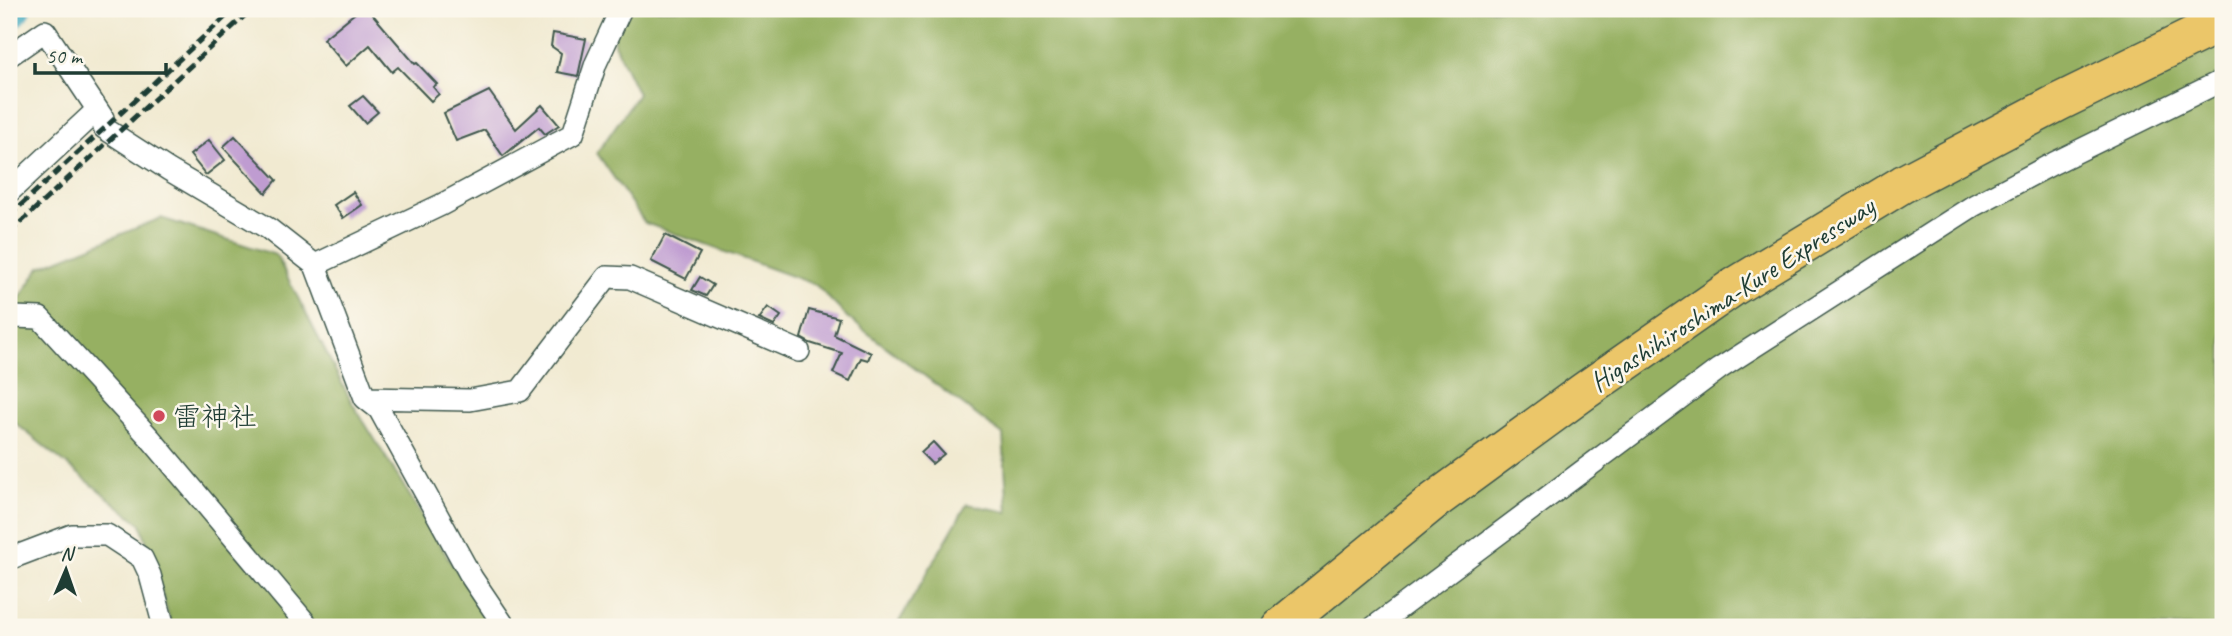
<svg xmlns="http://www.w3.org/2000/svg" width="2232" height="636" viewBox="0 0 2232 636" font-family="Caveat,'Klee One',sans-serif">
<rect width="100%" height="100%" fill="#fbf7ec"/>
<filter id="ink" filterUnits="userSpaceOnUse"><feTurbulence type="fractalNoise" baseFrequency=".0143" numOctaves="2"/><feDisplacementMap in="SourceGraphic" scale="14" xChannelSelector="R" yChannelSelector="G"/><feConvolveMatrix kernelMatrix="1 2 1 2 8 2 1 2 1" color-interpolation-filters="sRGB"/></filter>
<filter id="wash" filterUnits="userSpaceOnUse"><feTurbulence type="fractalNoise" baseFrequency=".00686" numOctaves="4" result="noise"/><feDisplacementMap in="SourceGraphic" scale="28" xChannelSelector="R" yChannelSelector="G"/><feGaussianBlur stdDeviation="1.57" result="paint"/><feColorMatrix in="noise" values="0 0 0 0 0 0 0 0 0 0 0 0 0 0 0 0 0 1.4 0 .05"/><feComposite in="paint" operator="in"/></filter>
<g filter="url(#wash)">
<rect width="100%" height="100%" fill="#f1ead1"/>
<path fill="#96b062" stroke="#5a764b" stroke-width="2" d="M612,9h1611v618h-1327l71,-123 41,8 -5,-77 -155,-117 -32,-33 -171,-62 -48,-70 41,-59 -24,-50z
M161,218l115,37 75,146 103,166 49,60h-331l-31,-103 -132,-106v-103l31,-48z"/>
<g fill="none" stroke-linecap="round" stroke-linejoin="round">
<path stroke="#3fa8bf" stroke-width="32" d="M9,14l6,-5"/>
</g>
<g id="blocks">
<path fill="#bf9cd1" d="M360,9h8l47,55 2,-1 20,21 -4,3 6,7 -8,7 -33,-34 -6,5 -22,-27 -24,21 -23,-27z
M553,33l33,6 -8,37 -21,-4 4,-19 -10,-7z
M489,91l27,38 26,-24 17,20 -14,9 -6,-7 -36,29 -18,-26 -29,11 -12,-28z
M363,96l15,16 -13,11 -15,-17z
M235,136l42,44 -11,13 -43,-46z
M209,140l16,20 -19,15 -16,-20z
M353,192l9,13 -19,13 -9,-13z
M665,235l35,18 -14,26 -35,-18z
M700,277l13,8 -7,11 -14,-6z
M768,307l13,9 -7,10 -15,-7z
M809,310l30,8 -5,17 37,18 -3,7 -7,-2 -11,23 -17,-8 9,-20 -32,-10 -9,-5z
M933,442l11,12 -12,10 -11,-11z"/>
</g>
</g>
<g filter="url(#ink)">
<use href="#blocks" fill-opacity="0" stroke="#3e574c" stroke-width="2"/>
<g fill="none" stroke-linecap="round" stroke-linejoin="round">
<defs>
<path id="street" d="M9,56l36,-25 58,87
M104,128l65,42 100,59 46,36 50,133 14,11 93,169 33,49
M9,192l87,-81
M315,265l126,-60 132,-71 23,-71 25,-54
M9,320l5,-3 26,1 110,120 159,189
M365,398l105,2 50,-9 87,-114 23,1 169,73
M9,559l63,-24h35l35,23 8,17 14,52
M1374,627l345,-258 254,-163 81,-43 169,-83"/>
<path id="highway" d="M1280,627l154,-126 149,-109 149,-104 171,-104 156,-82 164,-80"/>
</defs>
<use href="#street" stroke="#3e574c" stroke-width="24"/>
<use href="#highway" stroke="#3e574c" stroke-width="40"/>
<use href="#street" stroke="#fff" stroke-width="21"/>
<use href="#highway" stroke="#ebc669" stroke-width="37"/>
<path stroke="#1f3d34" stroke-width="5" stroke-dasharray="10 5" stroke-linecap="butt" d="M9,216l225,-207
M9,233l243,-224"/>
</g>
</g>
<circle fill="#d1495b" stroke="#fbf7ec" stroke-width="2.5" cx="159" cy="416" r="7"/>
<g text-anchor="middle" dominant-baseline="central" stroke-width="5" stroke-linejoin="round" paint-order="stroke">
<g font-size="28" fill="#1f3d34" stroke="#fbf7ec">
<text transform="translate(1732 294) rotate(-33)">Higashihiroshima-Kure Expressway</text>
</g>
<g font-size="28" fill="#1f3d34" stroke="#fbf7ec" text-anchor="start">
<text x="173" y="416">雷神社</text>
</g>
</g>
<rect width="2232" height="636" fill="none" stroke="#fbf7ec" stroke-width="35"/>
<g transform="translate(66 570) rotate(2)" stroke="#fbf7ec" stroke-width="5" paint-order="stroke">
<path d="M0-5L12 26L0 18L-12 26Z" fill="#1f3d34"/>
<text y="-10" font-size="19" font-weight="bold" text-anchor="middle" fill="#1f3d34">N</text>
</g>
<path d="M35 63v10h131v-10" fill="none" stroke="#1f3d34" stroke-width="3.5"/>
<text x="46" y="63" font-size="21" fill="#1f3d34" stroke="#fbf7ec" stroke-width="5" paint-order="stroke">50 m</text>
</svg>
